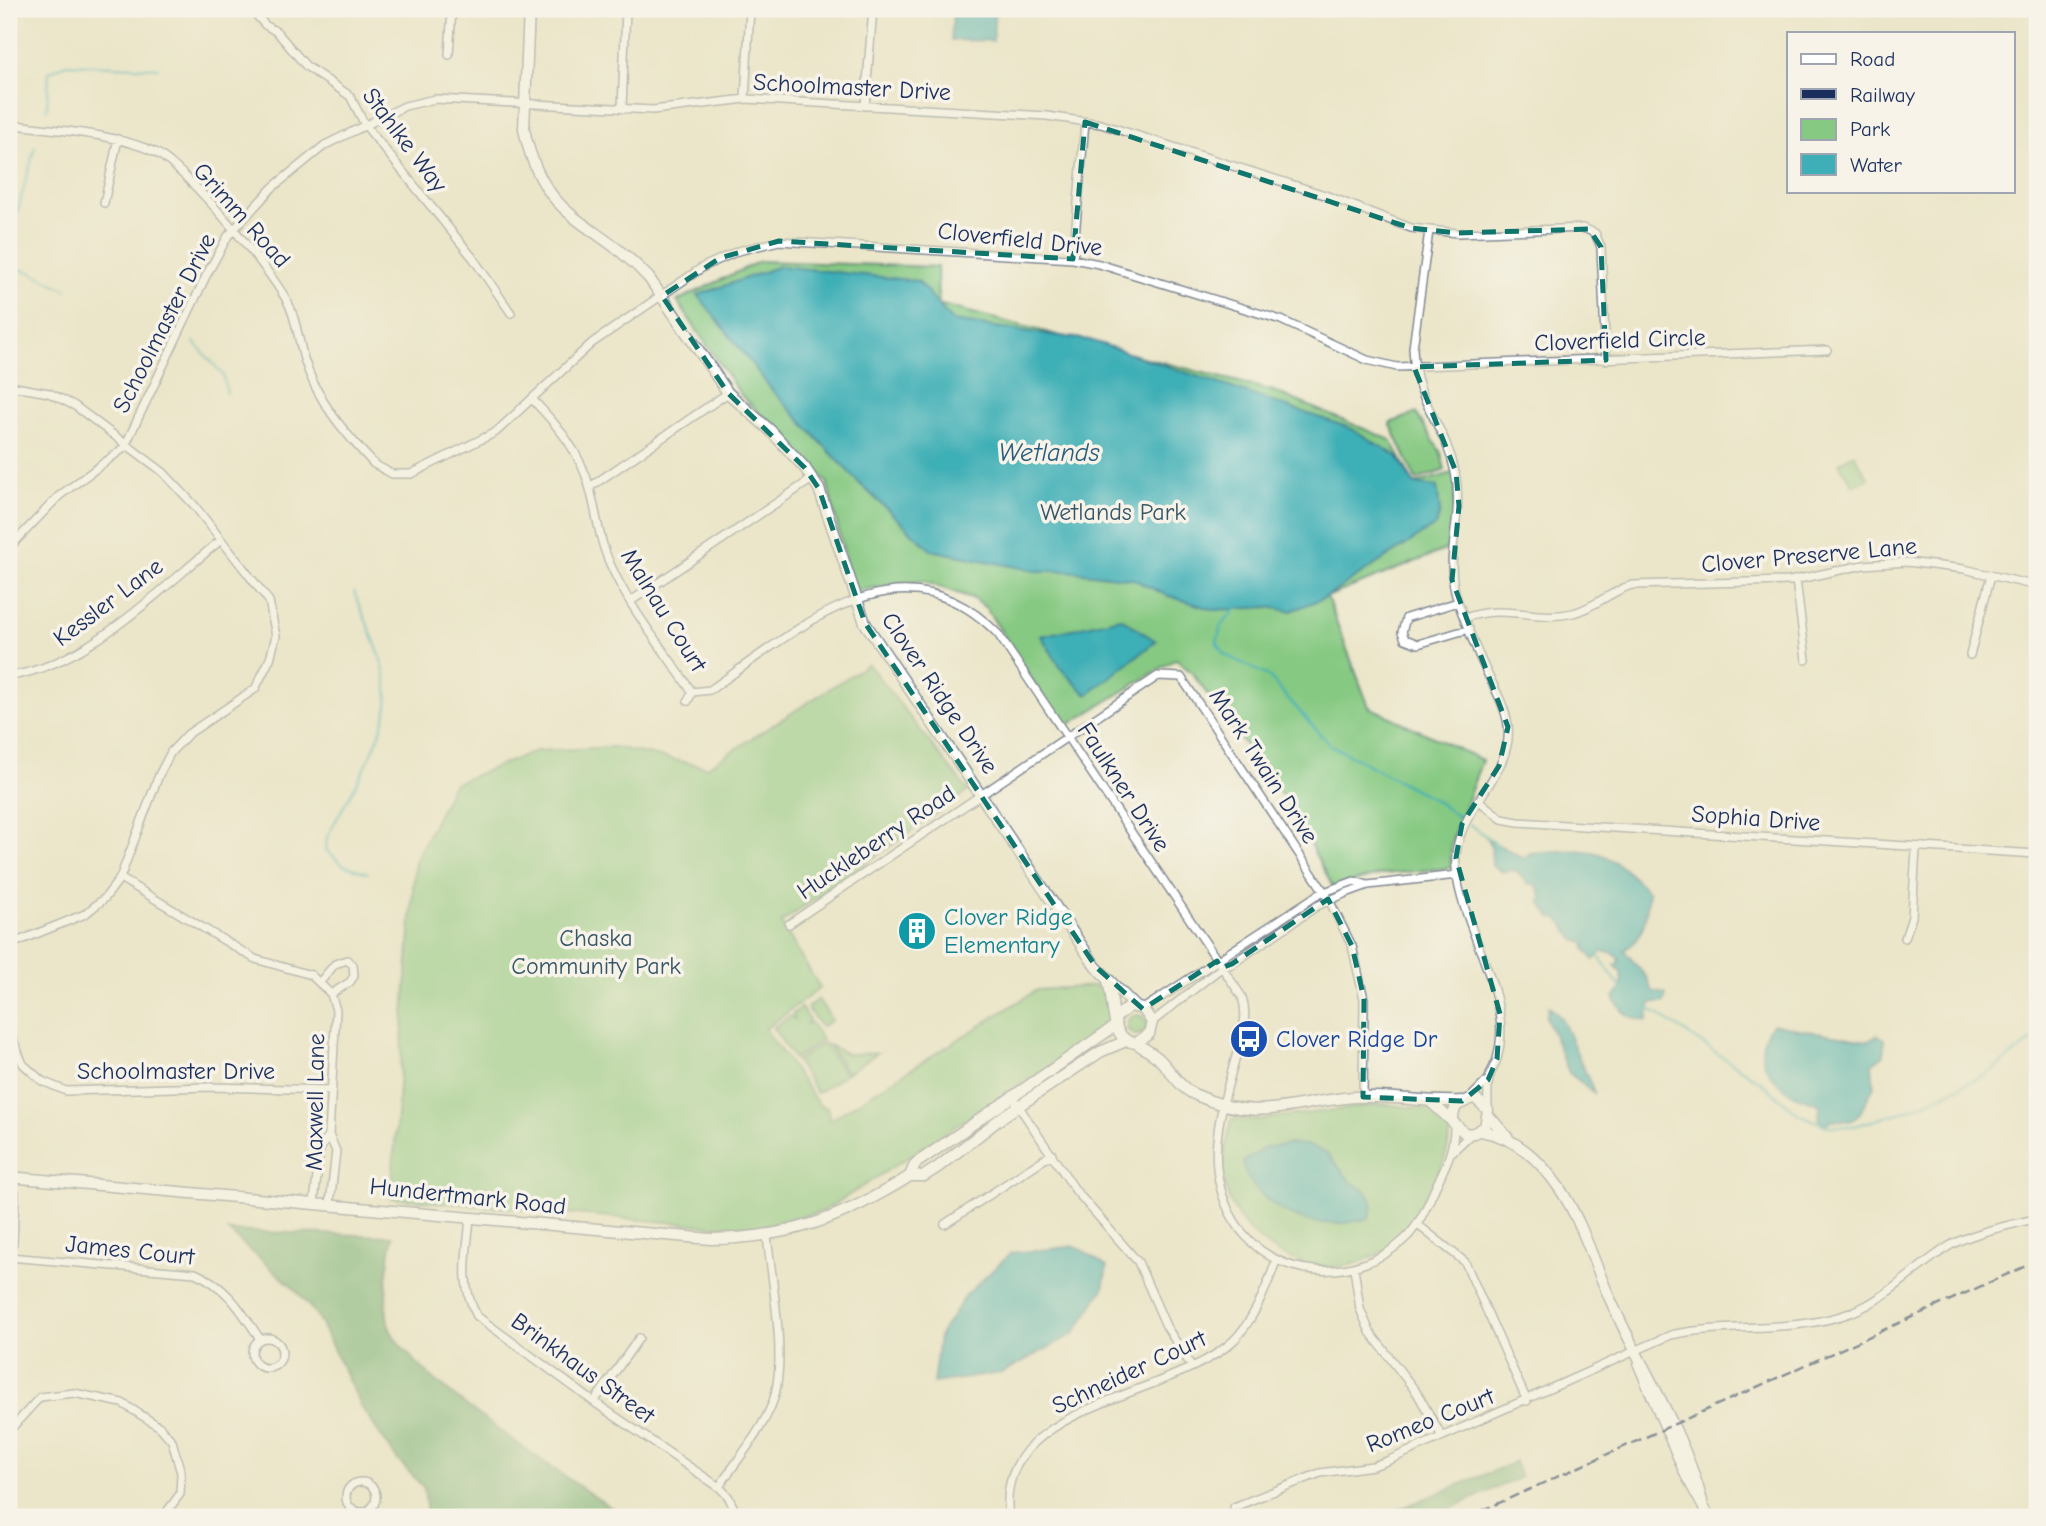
<svg xmlns="http://www.w3.org/2000/svg" width="2046" height="1526" viewBox="0 0 2046 1526" font-family="'Comic Neue',sans-serif">
<rect width="100%" height="100%" fill="#f7f3e8"/>
<filter id="ink" filterUnits="userSpaceOnUse"><feTurbulence type="fractalNoise" baseFrequency=".0143" numOctaves="2"/><feDisplacementMap in="SourceGraphic" scale="14" xChannelSelector="R" yChannelSelector="G"/><feConvolveMatrix kernelMatrix="1 2 1 2 8 2 1 2 1" color-interpolation-filters="sRGB"/></filter>
<filter id="wash" filterUnits="userSpaceOnUse"><feTurbulence type="fractalNoise" baseFrequency=".00686" numOctaves="4" result="noise"/><feDisplacementMap in="SourceGraphic" scale="28" xChannelSelector="R" yChannelSelector="G"/><feGaussianBlur stdDeviation="1.57" result="paint"/><feColorMatrix in="noise" values="0 0 0 0 0 0 0 0 0 0 0 0 0 0 0 0 0 1.4 0 .05"/><feComposite in="paint" operator="in"/></filter>
<g filter="url(#wash)">
<rect width="100%" height="100%" fill="#ebe6c9"/>
<path fill="#86c982" stroke="#507c70" stroke-width="2" d="M760,261l177,6 1,37 335,87 118,49 23,44 42,-12 -4,75 -125,50 42,110 113,53 -31,84v24l-68,6 -50,13 -44,-82 -98,-133 -15,-13 -113,69 -77,-120 -14,-10 -50,-17 -69,10 -26,-109 -86,-87 -64,-94z
M1416,413l25,40 4,17 -29,10 -26,-57z
M1854,454l14,24 -14,8 -15,-23z
M868,664l100,127 -187,132 39,65 -55,41 54,76 8,3 3,12 207,-130 72,-5 1,42 -286,184 -61,15h-51l-321,-28 24,-336 38,-78 83,-33 78,-4 93,20z
M818,999l14,21 -11,7 -14,-19z
M801,1008l8,11 -3,5 4,-2 12,18 -28,19 -21,-31 17,-12 4,3 -1,-5z
M1127 1025a10 10 0 1 1 20 0a10 10 0 1 1-20 0Z
M823,1043l22,31 -28,19 -21,-32z
M828,1045l19,9 30,-1 -30,20z
M1383,1104l54,6 14,11c0,26 -9,49 -21,71 -11,23 -23,45 -45,58 -16,10 -38,18 -56,17 -49,-1 -104,-43 -106,-96 0,-17 5,-35 9,-52l23,1z"/>
<path fill="#6cad70" stroke="#446e67" stroke-width="2" d="M228,1231l165,5c-5,20 -10,70 -4,90 16,48 188,158 236,191h-198l-3,-29 -27,-29 -35,-51 -45,-92 -23,-28z
M1515,1462l6,15 -89,40h-52z"/>
<path fill="#3eafb6" stroke="#2c6f8a" stroke-width="2" d="M953,9h42l-2,32 -42,-1z
M780,266l138,15 34,40 138,19 260,88 47,28 17,28 23,3 3,25 -4,13 -110,72 -35,14 -23,-4 -54,3 -48,-15 -33,-16 -65,-8h-31l-106,-21 -71,-66 -88,-94 -74,-95z
M1121,618l35,23 -69,54 -25,-25 -21,-34z
M1487,839l37,19 6,-5c66,-5 70,-9 119,39 -3,23 -3,46 -25,58l23,28 5,13 14,3 -2,9h-13l-4,18c-18,-2 -26,-8 -33,-24l8,-10 -1,-15 -6,-7 4,-1v-6l-7,-5 -11,-1 -7,8 -9,-11 1,-5 -11,-4 -17,-22 -7,-1 -10,-13 1,-8 -7,-12h-7l-12,-14 -13,2 -11,-6 -1,-19z
M1549,1006l13,13 33,75 -26,-21 -23,-56z
M1772,1024l96,17 10,-6 6,4v16l-12,9 2,22 -15,29 -8,6 -19,-1 -7,4 -6,-3 1,-16c-8,-5 -17,-5 -25,-10 -29,-16 -44,-43 -23,-71z
M1288,1144l19,1 20,8 23,28 18,12 5,11 -4,14c-41,12 -82,5 -111,-27 -8,-9 -14,-17 -15,-29l21,-14z
M1076,1246l31,21 -4,22 -28,44 -73,40 -69,10 6,-47 27,-41 45,-42z"/>
<g fill="none" stroke-linecap="round" stroke-linejoin="round">
<path stroke="#3eafb6" stroke-width="2.5" d="M47,110l2,-38 17,-8 92,4
M9,258l6,-38 20,-73
M9,267l21,5 37,18
M194,342l29,33 4,19
M354,592c13,34 37,77 33,113 -5,42 -41,95 -60,132l-1,13 17,15 25,8
M1237,607l-16,19 -4,16 7,12 44,22 61,68 104,55 30,21
M1469,824l29,21
M1597,954l25,35
M1647,1007l115,76 35,30 30,13h28l57,-17 75,-35 50,-37"/>
</g>
</g>
<g filter="url(#ink)">
<g fill="none" stroke-linecap="round" stroke-linejoin="round">
<defs>
<path id="street" d="M251,9l14,16 12,7 29,34 44,30 15,29 108,133 38,55
M449,55l3,-46
M745,99l5,-90
M865,106l8,-97
M622,109l4,-100
M9,124c48,7 101,8 146,28 29,14 122,124 135,155 7,17 9,35 14,52 13,42 40,73 70,105l18,10h19l85,-42 96,-89 111,-76 35,-16 41,-10 294,18 26,5 182,56 86,40 30,7 430,-17
M104,203l14,-64
M1429,231l-16,117c2,56 32,75 42,124 10,46 -13,84 3,130 8,22 16,43 26,64 8,18 21,38 24,59 6,48 -48,81 -52,130 -4,46 36,108 43,157 3,15 2,32 -2,47 -2,7 -7,13 -8,20 -2,9 -1,22 -1,31
M1073,259l12,-137
M9,386l40,7 26,13 88,66 31,33 75,96 7,35 -6,23 -15,30 -67,45 -17,18 -12,23 -39,103 -15,20 -20,16 -76,31
M533,400c25,26 48,53 57,89 7,26 9,52 21,77 20,45 54,85 81,126
M590,487l138,-94
M9,548l50,-52 65,-48 82,-172 22,-40 44,-48 53,-43 80,-39 30,-7 218,11 93,-11 301,17 54,8 224,71 86,33 47,5 125,-5 12,5 6,14 5,113
M1796,580l10,80
M631,601l181,-122
M1458,602l-52,16 -4,14 3,7 13,5 51,-15
M1465,618c40,-15 71,4 108,-5 21,-5 38,-22 59,-28l158,-4 73,-16 44,-3 57,7 73,17
M1970,655l21,-80
M9,676c78,-10 151,-87 212,-136
M692,692l18,-2c87,-60 191,-156 288,-56l244,363c6,18 1,34 -4,52 -16,59 -38,116 -3,173 37,60 122,63 171,16 15,-15 22,-35 31,-54 10,-21 18,-37 17,-61
M688,701l4,-9
M1478,800l24,19 16,3 519,32
M120,878l135,81 56,16 20,19 5,16 -7,125 7,16 -6,53
M789,924l369,-248 23,1 146,219 25,50 12,53 -1,98
M1905,938l7,-21 4,-69
M320,982l15,-18 12,-4 6,5 1,11 -4,6 -19,12
M1143,1009l176,-115 35,-13 14,4
M1152,1022l69,-54 11,-4 85,-58 29,-13 22,-8 89,-10
M9,1030l14,34 19,17 24,10 144,-4 122,3
M1013,1098l63,93 62,71 28,64 26,41
M1469,1099l19,-19
M1452,1152l19,-18
M314,1203l6,-54 9,-14
M470,1218c-3,36 -11,66 7,98l117,86 125,85 9,9 10,21
M945,1224l107,-70
M1418,1225l47,37 62,139
M9,1249l4,-6 2,-50 -6,-16
M9,1257l186,16c32,13 47,39 65,66
M1354,1268l6,41 10,23 47,61 24,42
M252 1353a15 15 0 1 1 30 0a15 15 0 1 1-30 0Z
M594,1402l45,-64
M9,1431l31,-34 34,-4 48,10 38,24 12,14 9,32 -1,21 -17,23
M346 1497a15 15 0 1 1 30 0a15 15 0 1 1-30 0Z
M719,1487c17,-26 41,-53 53,-83 16,-41 0,-122 -5,-168
M1234,1507l86,-34 53,-7 14,-5 284,-126c60,-13 121,-1 179,-22 39,-15 66,-47 101,-68 26,-14 58,-19 86,-27
M344,1517l8,-9
M1009,1517c-17,-115 161,-117 224,-176 20,-19 34,-54 43,-80"/>
<path id="secondary" d="M529,9l-5,120c19,94 71,90 125,149l79,115 42,37 35,38 14,21 46,134 231,344 39,39
M1108,981c7,22 1,60 28,62l13,-9 3,-12 -9,-13 -13,-3 -14,11
M1136,1043c7,5 15,9 22,15 13,12 21,30 38,37 64,29 95,7 158,2 37,-2 72,6 108,4
M1432,1103l34,31 8,-1 11,-6 3,-17 -14,-13 -18,9 -4,12
M1489,1116l19,22
M1481,1131c35,6 59,29 79,58 23,34 34,75 51,112 30,68 71,127 91,200
M910,1176h14l14,-9 67,-52 95,-63 26,-11
M910,1176l5,-12 200,-138
M9,1177l702,62c79,-1 132,-21 199,-63
M1639,1365l47,110 23,42"/>
</defs>
<use href="#street" stroke="#838a94" stroke-width="10"/>
<use href="#secondary" stroke="#838a94" stroke-width="13"/>
<use href="#street" stroke="#fff" stroke-width="7"/>
<use href="#secondary" stroke="#fff" stroke-width="10"/>
<path stroke="#1b2f5e" stroke-width="2.5" stroke-dasharray="10 5" stroke-linecap="butt" d="M1468,1517l569,-256"/>
</g>
</g>
<path d="M0 0H2046V1526H0ZM1085,122l326,106 47,5 131,-4 12,18 5,113 -192,7 42,105 3,34 -7,74 56,147 -9,39 -37,58 -6,34 44,156 -3,45 -9,21 -26,21 -99,-4 1,-98 -12,-53 -24,-47 -96,65 -11,4 -4,-7 -74,48 -47,-42 -231,-344 -46,-134 -14,-21 -77,-75 -66,-97 58,-38 59,-17 294,18z" fill="#ebe6c9" fill-opacity=".55" fill-rule="evenodd"/>
<path fill="none" stroke="#0f766e" stroke-width="5" stroke-dasharray="14 9" stroke-linejoin="round" d="M1085,122l326,106 47,5 131,-4 12,18 5,113 -192,7 42,105 3,34 -7,74 56,147 -9,39 -37,58 -6,34 44,156 -3,45 -9,21 -26,21 -99,-4 1,-98 -12,-53 -24,-47 -96,65 -11,4 -4,-7 -74,48 -47,-42 -231,-344 -46,-134 -14,-21 -77,-75 -66,-97 58,-38 59,-17 294,18z"/>
<defs>
<symbol id="building-disc" viewBox="-11 -11 22 22"><circle r="9.5" fill="#0f9aa8" stroke="#f7f3e8"/><path d="M-4-6H4V6H1V3H-1V6H-4ZM-2.5-4.3h1.7v1.8h-1.7ZM.8-4.3h1.7v1.8H.8ZM-2.5-1h1.7V.8h-1.7ZM.8-1h1.7V.8H.8Z" fill="#fff"/></symbol>
<symbol id="bus-disc" viewBox="-11 -11 22 22"><circle r="9.5" fill="#1a4fb4" stroke="#f7f3e8"/><path d="M-5-6H5V4H4V6H2V4H-2V6H-4V4H-5ZM-3.5-4V0h7V-4ZM-3.5 1.2v1.5H-2V1.2ZM2 1.2v1.5H3.5V1.2Z" fill="#fff"/></symbol>
</defs>
<g fill-rule="evenodd">
<use href="#building-disc" x="895" y="909" width="44" height="44"/>
<use href="#bus-disc" x="1227" y="1017" width="44" height="44"/>
</g>
<g text-anchor="middle" dominant-baseline="central" stroke-width="7" stroke-linejoin="round" paint-order="stroke">
<g font-size="24" fill="#1b2f5e" stroke="#f7f3e8">
<text transform="translate(852 87) rotate(3)">Schoolmaster Drive</text>
<text transform="translate(405 140) rotate(53)">Stahlke Way</text>
<text transform="translate(242 215) rotate(48)">Grimm Road</text>
<text transform="translate(1020 239) rotate(6)">Cloverfield Drive</text>
<text transform="translate(164 323) rotate(-63)">Schoolmaster Drive</text>
<text transform="translate(1620 340) rotate(-2)">Cloverfield Circle</text>
<text transform="translate(1809 555) rotate(-5)">Clover Preserve Lane</text>
<text transform="translate(108 602) rotate(-37)">Kessler Lane</text>
<text transform="translate(664 610) rotate(58)">Malnau Court</text>
<text transform="translate(940 693) rotate(56)">Clover Ridge Drive</text>
<text transform="translate(1264 766) rotate(57)">Mark Twain Drive</text>
<text transform="translate(1124 787) rotate(57)">Faulkner Drive</text>
<text transform="translate(1756 818) rotate(4)">Sophia Drive</text>
<text transform="translate(876 842) rotate(-34)">Huckleberry Road</text>
<text x="176" y="1071">Schoolmaster Drive</text>
<text transform="translate(315 1102) rotate(-89)">Maxwell Lane</text>
<text transform="translate(468 1196) rotate(6)">Hundertmark Road</text>
<text transform="translate(130 1250) rotate(6)">James Court</text>
<text transform="translate(583 1368) rotate(36)">Brinkhaus Street</text>
<text transform="translate(1129 1372) rotate(-25)">Schneider Court</text>
<text transform="translate(1430 1420) rotate(-22)">Romeo Court</text>
</g>
<g font-size="24" fill="#365667" stroke="#f7f3e8">
<text x="1113" y="512">Wetlands Park</text>
<text x="596" y="938">Chaska<tspan x="596" dy="28">Community Park</tspan></text>
</g>
<g font-size="24" fill="#0d838f" stroke="#f7f3e8" text-anchor="start">
<text x="944" y="917">Clover Ridge<tspan x="944" dy="28">Elementary</tspan></text>
</g>
<g font-size="24" fill="#164399" stroke="#f7f3e8" text-anchor="start">
<text x="1276" y="1039">Clover Ridge Dr</text>
</g>
<g font-size="26" font-style="italic" fill="#275c7d" stroke="#f7f3e8">
<text x="1049" y="453">Wetlands</text>
</g>
</g>
<rect width="2046" height="1526" fill="none" stroke="#f7f3e8" stroke-width="35"/>
<rect x="1787" y="32" width="228" height="161" fill="#f7f3e8" stroke="#9fa5b1" stroke-width="2"/>
<rect x="1801" y="54" width="35" height="10" fill="#ffffff" stroke="#9fa5b1" stroke-width="2"/>
<text x="1850" y="66" font-size="21" fill="#1b2f5e">Road</text>
<rect x="1801" y="89" width="35" height="10" fill="#1b2f5e" stroke="#9fa5b1" stroke-width="2"/>
<text x="1850" y="102" font-size="21" fill="#1b2f5e">Railway</text>
<rect x="1801" y="119" width="35" height="21" fill="#86c982" stroke="#9fa5b1" stroke-width="2"/>
<text x="1850" y="136" font-size="21" fill="#1b2f5e">Park</text>
<rect x="1801" y="154" width="35" height="21" fill="#3eafb6" stroke="#9fa5b1" stroke-width="2"/>
<text x="1850" y="172" font-size="21" fill="#1b2f5e">Water</text>
</svg>
